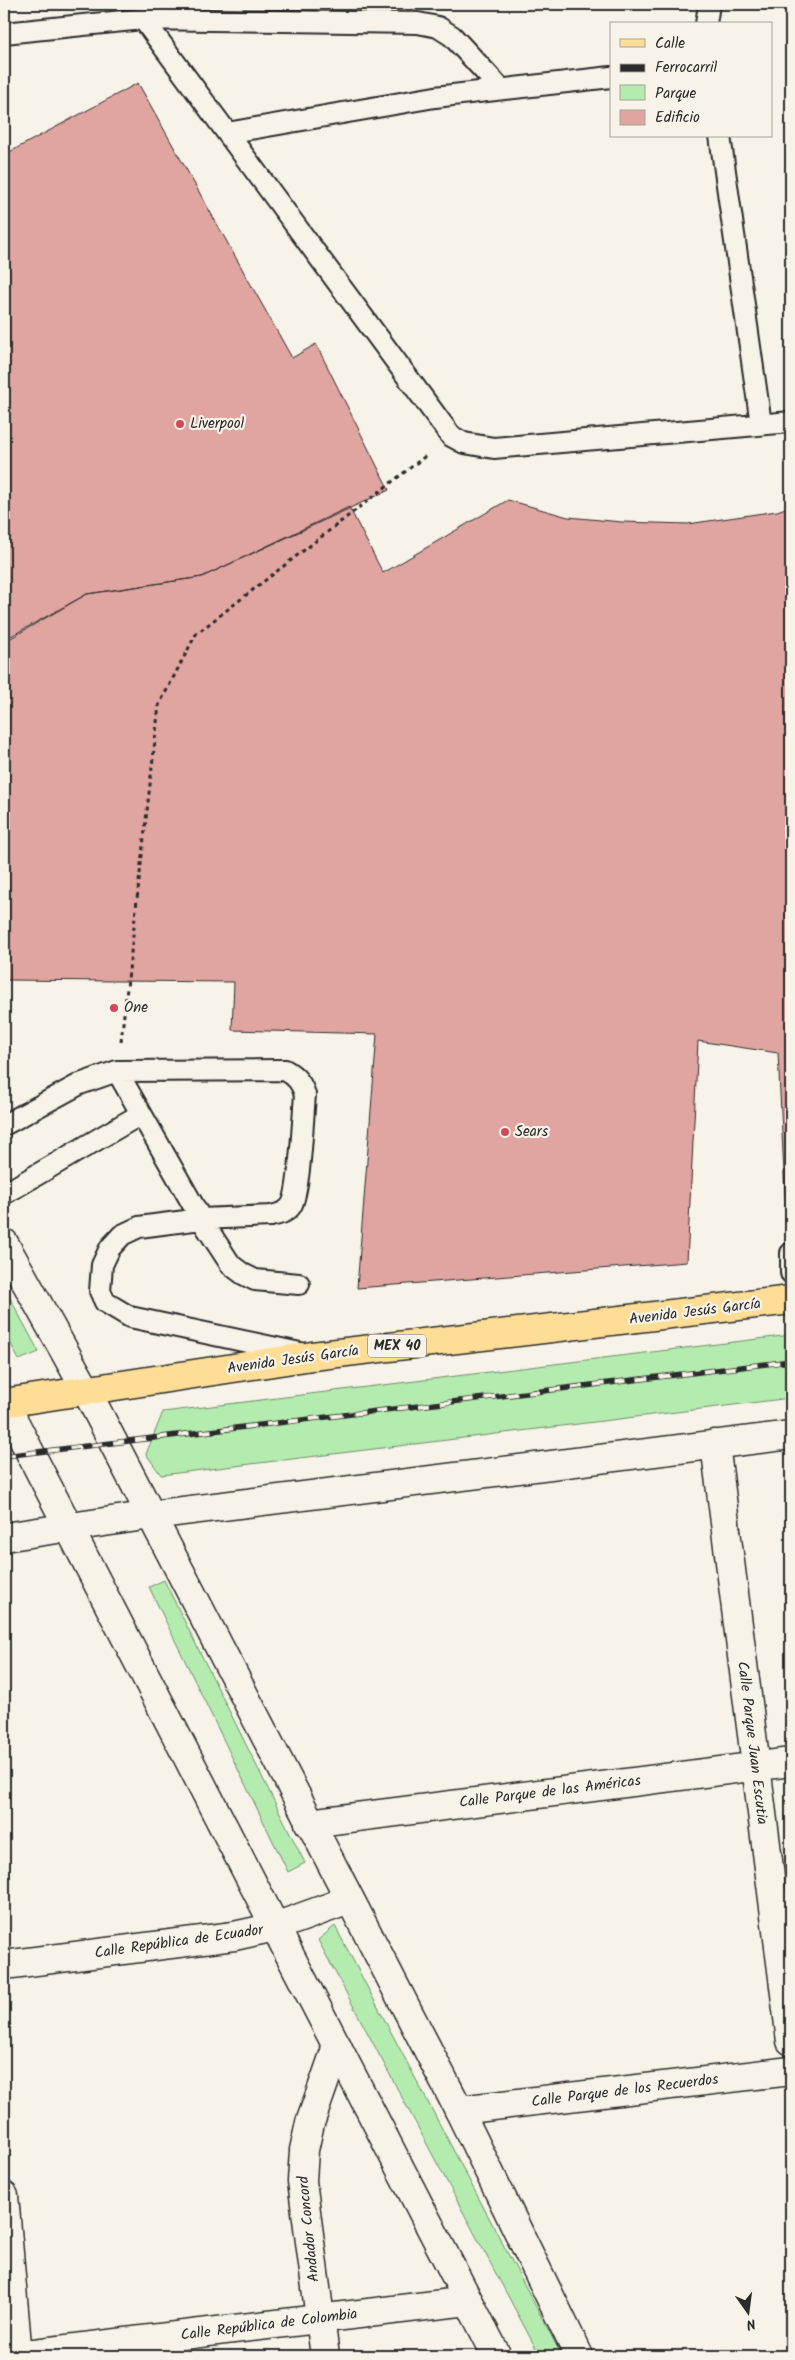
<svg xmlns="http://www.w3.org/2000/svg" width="795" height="2360" viewBox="0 0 795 2360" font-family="Kalam,sans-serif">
<rect width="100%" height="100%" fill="#f7f3e8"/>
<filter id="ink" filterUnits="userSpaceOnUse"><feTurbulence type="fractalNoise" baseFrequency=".02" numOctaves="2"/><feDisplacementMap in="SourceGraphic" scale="10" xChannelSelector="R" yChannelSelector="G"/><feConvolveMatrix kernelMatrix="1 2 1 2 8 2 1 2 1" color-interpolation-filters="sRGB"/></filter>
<g filter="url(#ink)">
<path fill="#b4ecaf" stroke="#708c6d" d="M4,1287l35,65 -20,8 -15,-30z
M791,1335v63l-630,77 -15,-21 17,-42z
M164,1580l141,283 -17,9 -139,-285z
M335,1926l227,430h-22l-222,-416z"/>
<path fill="#e0a5a0" stroke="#2b2b2b" d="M138,83l154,275 24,-14 73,146 -187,87 -115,17 -83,46v-485z
M508,500l60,17 54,5 66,2 89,-13 14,-5v726l-4,1 -9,-180 -80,-12 -11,221 -330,26 20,-254 -145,-4 2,-48 -230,-2v-338l83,-48 115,-17 147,-70 34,66z"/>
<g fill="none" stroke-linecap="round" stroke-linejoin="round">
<defs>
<path id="service" d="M143,19l308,417 13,7 30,5 297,-26
M706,24l3,-20
M4,33l139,-14 275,4 20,4 14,9 49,53
M227,133l208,-36 176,-20
M720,136l41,288
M117,1071l84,148 30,46 12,9 12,6 44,4
M4,1125l76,-41 37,-13 168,-1c11,6 17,13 20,25 -2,21 -5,98 -14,111 -5,7 -12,8 -20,10l-70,3 -62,8 -17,8 -12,13 -8,17 -2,26 5,11 25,15 170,36
M4,1194l137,-80
M791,1253v20"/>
<path id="minor" d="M715,1444l76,597
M309,1823l482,-61
M4,1965l230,-29 41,-9 74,-27
M459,2110l332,-39
M4,2196l14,160
M9,2356l459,-55
M325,2356l-23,-175 2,-31 6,-27 27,-77"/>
<path id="tertiary" d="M4,1537l147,-22 640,-80"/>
<path id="secondary" d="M4,1243l82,147 65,125 308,595 120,246
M4,1402l493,954"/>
<path id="primary" d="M4,1403l308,-47 479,-56"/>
</defs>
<use href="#service" stroke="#2b2b2b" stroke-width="24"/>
<use href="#minor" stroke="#2b2b2b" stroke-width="31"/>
<use href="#tertiary" stroke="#2b2b2b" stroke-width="31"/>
<use href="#secondary" stroke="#2b2b2b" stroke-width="31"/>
<use href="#primary" stroke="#2b2b2b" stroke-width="31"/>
<path stroke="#2b2b2b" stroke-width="3" stroke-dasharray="4 4" stroke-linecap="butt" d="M121,1041l38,-336 37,-71 232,-180"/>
<use href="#service" stroke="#f7f3e8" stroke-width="20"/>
<use href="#minor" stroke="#f7f3e8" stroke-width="28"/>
<use href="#tertiary" stroke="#f7f3e8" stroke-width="28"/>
<use href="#secondary" stroke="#f7f3e8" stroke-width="28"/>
<use href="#primary" stroke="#fede96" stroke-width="28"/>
<defs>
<path id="rail" d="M4,1456l787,-95"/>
</defs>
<use href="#rail" stroke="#2b2b2b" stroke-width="5.5"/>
<use href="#rail" stroke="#f7f3e8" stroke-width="4" stroke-dasharray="11" stroke-linecap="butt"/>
</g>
</g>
<g fill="#d1495b" stroke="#f7f3e8" stroke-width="2">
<circle cx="180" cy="424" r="5"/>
<circle cx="114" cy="1008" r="5"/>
<circle cx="505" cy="1132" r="5"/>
</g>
<g text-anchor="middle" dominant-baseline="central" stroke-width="4.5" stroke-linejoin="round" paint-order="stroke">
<rect fill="#f7f3e8" stroke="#686764" stroke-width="1" x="368" y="1334.5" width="58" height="23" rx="4"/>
<g font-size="14" font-weight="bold" fill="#2b2b2b">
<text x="397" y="1346">MEX 40</text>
</g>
<g font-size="15" fill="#2b2b2b" stroke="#f7f3e8" text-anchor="start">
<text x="190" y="424">Liverpool</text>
<text x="124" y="1008">One</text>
<text x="515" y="1132">Sears</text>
</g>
<g font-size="15" fill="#2b2b2b" stroke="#f7f3e8">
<text transform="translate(695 1312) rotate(-7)">Avenida Jesús García</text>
<text transform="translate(293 1360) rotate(-8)">Avenida Jesús García</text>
<text transform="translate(752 1743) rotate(83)">Calle Parque Juan Escutia</text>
<text transform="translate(550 1792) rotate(-7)">Calle Parque de las Américas</text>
<text transform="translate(179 1942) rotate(-8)">Calle República de Ecuador</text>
<text transform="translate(625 2091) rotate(-7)">Calle Parque de los Recuerdos</text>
<text transform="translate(309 2229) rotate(-96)">Andador Concord</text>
<text transform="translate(269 2325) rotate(-7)">Calle República de Colombia</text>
</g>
</g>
<rect width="795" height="2360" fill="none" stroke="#f7f3e8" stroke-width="20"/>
<rect x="10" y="10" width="775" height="2340" fill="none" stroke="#2b2b2b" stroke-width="2" filter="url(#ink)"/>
<rect x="610" y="22" width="162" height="115" fill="#f7f3e8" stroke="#a5a39c"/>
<rect x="620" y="39" width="25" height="8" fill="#fede96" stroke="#a5a39c"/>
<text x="655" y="48" font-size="15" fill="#2b2b2b">Calle</text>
<rect x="620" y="64" width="25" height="8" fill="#2b2b2b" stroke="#a5a39c"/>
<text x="655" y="72" font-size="15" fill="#2b2b2b">Ferrocarril</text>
<rect x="620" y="85" width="25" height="15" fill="#b4ecaf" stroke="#a5a39c"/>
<text x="655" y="98" font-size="15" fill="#2b2b2b">Parque</text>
<rect x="620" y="110" width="25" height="15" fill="#e0a5a0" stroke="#a5a39c"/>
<text x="655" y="122" font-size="15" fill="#2b2b2b">Edificio</text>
<g transform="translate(748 2312) rotate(166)" stroke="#f7f3e8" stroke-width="4" paint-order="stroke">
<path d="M0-4L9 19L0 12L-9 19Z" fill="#2b2b2b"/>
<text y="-8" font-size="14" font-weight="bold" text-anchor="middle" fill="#2b2b2b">N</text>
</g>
</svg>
